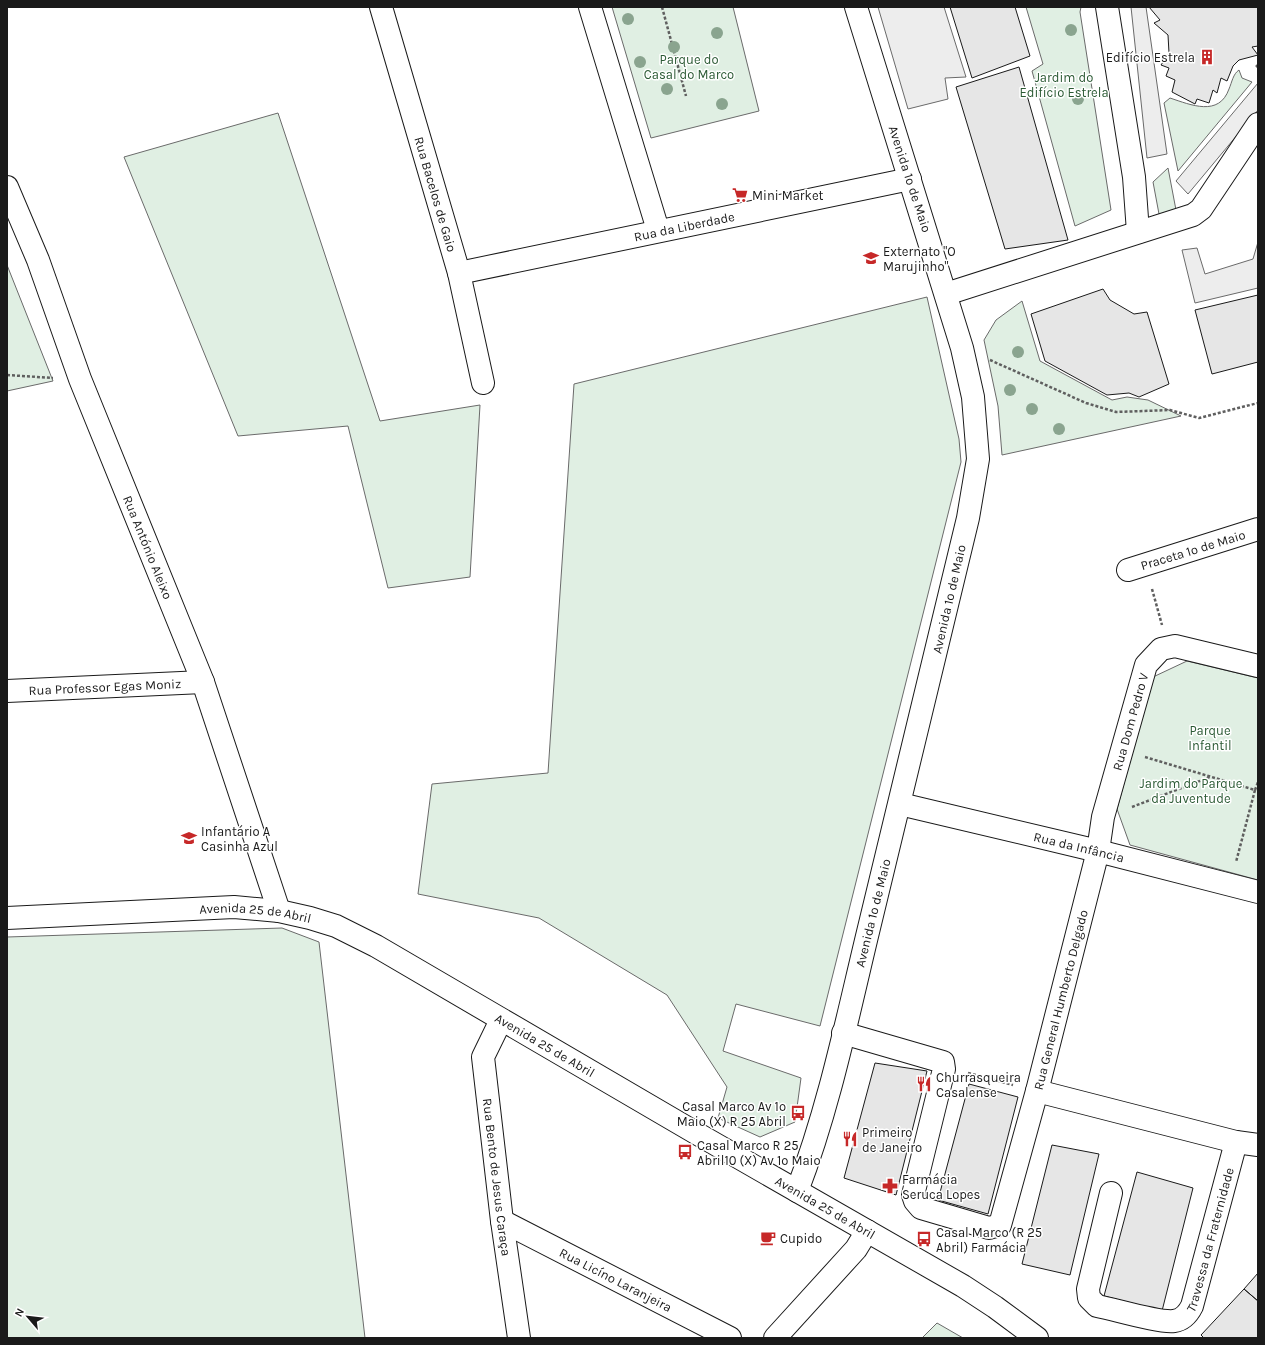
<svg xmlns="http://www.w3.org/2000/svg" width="1265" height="1345" viewBox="0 0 1265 1345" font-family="Karla,sans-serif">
<rect width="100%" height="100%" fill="#fff"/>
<path fill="#e0efe3" stroke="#6a6a6a" d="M612,7h121l26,104 -108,27z
M1026,7h55l-1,5 31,198 -36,16 -43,-155 11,-7z
M1239,70l3,8 10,4 -74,89 -14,-68 6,-5c21,7 49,19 59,-9 3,-7 4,-15 10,-19z
M278,113l102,308 100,-16 -10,172 -82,11 -40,-162 -110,10 -114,-279z
M1168,168l8,42 -11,6 -6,-2 -6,-32z
M7,265l46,116 -46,10z
M927,297l32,142 2,23 -141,564 -84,-22 -13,47 78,27 -6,44 -35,15 -42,-19 9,-31 -60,-92 -128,-77 -121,-24 14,-110 116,-11 26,-389z
M1022,301l18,60 72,39 15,-3 21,3 33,16 -179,39 -4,-49 -14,-66 12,-20z
M1187,661l71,17v202l-128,-35 -13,-36 36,-132z
M282,928l37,14 46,396h-358v-401z
M937,1323l26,15h-41z"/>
<path fill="#ededed" stroke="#6a6a6a" d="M878,7h66l22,70 -21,1 3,21 -40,10z
M1131,7h15l21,147 -20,4z
M1258,83v27l-70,84 -12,-13z
M1258,242v46l-63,15 -13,-53 15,-2 8,26 48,-15z"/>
<path fill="#e6e6e6" stroke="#1a1a1a" d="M950,7h65l15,49 -58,22z
M1149,7h109v39l-6,1 6,8 -19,5 -6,6 -6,15 -6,-3 -4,15 -4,-3 -4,13 -12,-4 -2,5 -23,-12 3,-12 -9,-4 3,-8 -8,-3 8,-12 -1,-18 -14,-12 6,-3z
M1019,67l49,173 -63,9 -49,-162z
M1103,289l7,11 24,14 13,-2 22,72 -30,13 -10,-4 -22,2 -62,-34 -14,-47z
M1258,295v67l-46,12 -17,-64z
M875,1063l52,8 -31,124 -52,-17z
M969,1084l49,13 -30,117 -50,-14z
M1052,1145l47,9 -29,121 -48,-11z
M1137,1172l56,16 -31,123 -58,-15z
M1258,1273v28l-14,-12z
M1244,1289l14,12v37h-54l-3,-3z"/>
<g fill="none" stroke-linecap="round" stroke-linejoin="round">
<defs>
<g id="street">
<path id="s1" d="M381,7l78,266 24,110"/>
<path d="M590,7l68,223"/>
<path d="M1107,7l27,170 4,55"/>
<path id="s2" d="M7,187l31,73 42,119 123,303 76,229"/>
<path id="s3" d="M459,273l451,-94"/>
<path d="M946,294l247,-79 8,-6 57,-85"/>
<path d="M1128,570l130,-41"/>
<path id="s4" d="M7,691l196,-9"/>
<path id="s5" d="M900,804l198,47 160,41"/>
<path id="s6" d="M501,1020l-18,37 19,164 17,117"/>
<path id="s7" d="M843,1033l100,29 1,7 -31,126 2,6 6,7 68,20 11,-3 37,-134 61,-240 5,-34 43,-152 15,-16 14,-3 83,20"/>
<path d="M1037,1091l199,51 22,3"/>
<path id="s8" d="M1111,1193l-23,96 1,9 8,8c17,3 62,17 77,15 8,-1 14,-7 18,-15l44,-164"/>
<path id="s9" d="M502,1221l228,117"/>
<path d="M775,1338l81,-89 11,-18"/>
</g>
<g id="secondary">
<path id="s10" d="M7,918l227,-11 45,4 31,7 26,8 40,20 320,187 267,153 32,21 42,31"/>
<path d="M797,1191c32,-83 50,-172 71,-259 34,-138 67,-276 100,-414l10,-59 -5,-62 -11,-49 -106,-341"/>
</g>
</defs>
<use href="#street" stroke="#1a1a1a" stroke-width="24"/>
<use href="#secondary" stroke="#1a1a1a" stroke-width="24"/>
<path stroke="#5f5f5f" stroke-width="2.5" stroke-dasharray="3 2" stroke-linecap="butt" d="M662,7l24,89
M1256,67l2,-2
M990,360l96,43 30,9 54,-2 29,8 59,-15
M7,375l46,3
M1152,589l10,36
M1145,757l110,33 -19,72
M1255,790l3,-8
M1132,807l78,-30
M968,1073l45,12"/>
<use href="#street" stroke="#fff" stroke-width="22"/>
<use href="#secondary" stroke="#fff" stroke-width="22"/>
</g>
<g fill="#8aa48f">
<circle cx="628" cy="19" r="6"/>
<circle cx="1071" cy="30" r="6"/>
<circle cx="717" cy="33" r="6"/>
<circle cx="674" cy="47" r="6"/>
<circle cx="640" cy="62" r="6"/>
<circle cx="667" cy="89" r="6"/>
<circle cx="1078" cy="99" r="6"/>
<circle cx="722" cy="104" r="6"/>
<circle cx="1018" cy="352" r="6"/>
<circle cx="1010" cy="390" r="6"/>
<circle cx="1032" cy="409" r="6"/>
<circle cx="1059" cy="429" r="6"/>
</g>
<defs>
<symbol id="building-bare" viewBox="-9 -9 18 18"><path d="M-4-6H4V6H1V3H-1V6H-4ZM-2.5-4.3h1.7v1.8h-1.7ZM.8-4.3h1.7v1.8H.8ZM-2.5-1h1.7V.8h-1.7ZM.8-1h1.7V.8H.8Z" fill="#c62828" stroke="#fff" stroke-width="2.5" paint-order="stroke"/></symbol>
<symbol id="supermarket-bare" viewBox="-9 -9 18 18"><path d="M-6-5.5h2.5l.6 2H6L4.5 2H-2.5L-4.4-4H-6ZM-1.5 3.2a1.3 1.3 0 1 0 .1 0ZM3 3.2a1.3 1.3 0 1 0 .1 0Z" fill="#c62828" stroke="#fff" stroke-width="2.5" paint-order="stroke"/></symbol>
<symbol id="school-bare" viewBox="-9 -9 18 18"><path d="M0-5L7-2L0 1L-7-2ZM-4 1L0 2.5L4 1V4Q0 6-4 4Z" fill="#c62828" stroke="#fff" stroke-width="2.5" paint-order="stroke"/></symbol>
<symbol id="restaurant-bare" viewBox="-9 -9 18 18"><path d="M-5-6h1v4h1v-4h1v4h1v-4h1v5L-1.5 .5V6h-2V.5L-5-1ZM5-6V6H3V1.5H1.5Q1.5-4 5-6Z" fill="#c62828" stroke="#fff" stroke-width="2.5" paint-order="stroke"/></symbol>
<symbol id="bus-bare" viewBox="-9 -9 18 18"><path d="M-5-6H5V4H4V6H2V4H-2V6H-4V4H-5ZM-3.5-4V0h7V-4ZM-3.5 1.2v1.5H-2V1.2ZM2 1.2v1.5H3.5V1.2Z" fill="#c62828" stroke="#fff" stroke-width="2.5" paint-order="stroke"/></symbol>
<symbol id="pharmacy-bare" viewBox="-9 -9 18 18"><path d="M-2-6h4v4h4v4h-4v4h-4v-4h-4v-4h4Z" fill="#c62828" stroke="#fff" stroke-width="2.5" paint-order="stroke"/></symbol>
<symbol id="cafe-bare" viewBox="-9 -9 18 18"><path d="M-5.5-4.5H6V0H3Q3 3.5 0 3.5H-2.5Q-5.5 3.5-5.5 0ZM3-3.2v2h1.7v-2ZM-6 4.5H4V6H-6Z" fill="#c62828" stroke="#fff" stroke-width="2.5" paint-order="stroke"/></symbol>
</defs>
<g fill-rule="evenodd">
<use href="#building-bare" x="1196" y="46" width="22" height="22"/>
<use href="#supermarket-bare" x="729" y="184" width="22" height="22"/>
<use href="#school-bare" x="860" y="247" width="22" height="22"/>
<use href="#school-bare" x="178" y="827" width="22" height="22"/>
<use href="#restaurant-bare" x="913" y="1073" width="22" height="22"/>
<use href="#bus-bare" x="787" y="1102" width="22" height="22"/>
<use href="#restaurant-bare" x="839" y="1128" width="22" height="22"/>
<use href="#bus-bare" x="674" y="1141" width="22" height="22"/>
<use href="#pharmacy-bare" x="879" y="1175" width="22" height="22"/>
<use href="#cafe-bare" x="757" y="1227" width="22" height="22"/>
<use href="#bus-bare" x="913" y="1228" width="22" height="22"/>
</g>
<g text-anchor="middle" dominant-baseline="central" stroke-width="3" stroke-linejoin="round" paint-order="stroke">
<g font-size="13" fill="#1a1a1a" stroke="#fff" text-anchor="start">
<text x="1195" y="57" text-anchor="end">Edifício Estrela</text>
<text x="752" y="195">Mini Market</text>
<text x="883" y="251">Externato "O<tspan x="883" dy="15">Marujinho"</tspan></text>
<text x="201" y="831">Infantário A<tspan x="201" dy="15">Casinha Azul</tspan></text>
<text x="936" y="1077">Churrasqueira<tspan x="936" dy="15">Casalense</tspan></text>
<text x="786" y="1106" text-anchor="end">Casal Marco Av 1º<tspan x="786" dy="15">Maio (X) R 25 Abril</tspan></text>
<text x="862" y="1132">Primeiro<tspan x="862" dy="15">de Janeiro</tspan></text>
<text x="697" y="1145">Casal Marco R 25<tspan x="697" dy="15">Abril10 (X) Av 1º Maio</tspan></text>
<text x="902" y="1179">Farmácia<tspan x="902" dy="15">Seruca Lopes</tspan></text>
<text x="936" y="1232">Casal Marco (R 25<tspan x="936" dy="15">Abril) Farmácia</tspan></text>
<text x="780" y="1238">Cupido</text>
</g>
<g font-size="13" fill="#2b5a34" stroke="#fff">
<text x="689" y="59">Parque do<tspan x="689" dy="15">Casal do Marco</tspan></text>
<text x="1064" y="77">Jardim do<tspan x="1064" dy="15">Edifício Estrela</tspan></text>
<text x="1210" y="730">Parque<tspan x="1210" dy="15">Infantil</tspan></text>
<text x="1191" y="783">Jardim do Parque<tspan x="1191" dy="15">da Juventude</tspan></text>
</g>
<g font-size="13" fill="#1a1a1a" stroke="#fff">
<text transform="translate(910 179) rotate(72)">Avenida 1º de Maio</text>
<text stroke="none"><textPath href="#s1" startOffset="195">Rua Bacelos de Gaio</textPath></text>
<text stroke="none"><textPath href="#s3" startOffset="230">Rua da Liberdade</textPath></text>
<text stroke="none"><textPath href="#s2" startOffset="387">Rua António Aleixo</textPath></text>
<text transform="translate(1193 550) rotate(-17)">Praceta 1º de Maio</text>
<text transform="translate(949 599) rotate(-77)">Avenida 1º de Maio</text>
<text stroke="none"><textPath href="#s4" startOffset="98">Rua Professor Egas Moniz</textPath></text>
<text stroke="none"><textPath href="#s7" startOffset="859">Rua Dom Pedro V</textPath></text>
<text stroke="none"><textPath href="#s5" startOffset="184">Rua da Infância</textPath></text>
<text transform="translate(873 913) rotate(-76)">Avenida 1º de Maio</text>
<text stroke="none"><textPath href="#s10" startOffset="249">Avenida 25 de Abril</textPath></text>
<text stroke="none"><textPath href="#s7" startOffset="572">Rua General Humberto Delgado</textPath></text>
<text stroke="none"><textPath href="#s10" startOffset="572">Avenida 25 de Abril</textPath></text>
<text stroke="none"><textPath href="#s6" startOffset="162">Rua Bento de Jesus Caraça</textPath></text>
<text stroke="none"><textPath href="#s10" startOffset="896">Avenida 25 de Abril</textPath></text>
<text stroke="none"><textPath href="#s8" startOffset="291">Travessa da Fraternidade</textPath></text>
<text stroke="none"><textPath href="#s9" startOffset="128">Rua Licíno Laranjeira</textPath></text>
</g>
</g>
<rect width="1265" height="1345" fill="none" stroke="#1a1a1a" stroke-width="16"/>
<g transform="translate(28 1317) rotate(298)" stroke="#ffffff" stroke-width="3" paint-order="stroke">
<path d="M0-3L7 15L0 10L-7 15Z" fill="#1a1a1a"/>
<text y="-6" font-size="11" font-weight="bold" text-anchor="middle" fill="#1a1a1a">N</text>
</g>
</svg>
